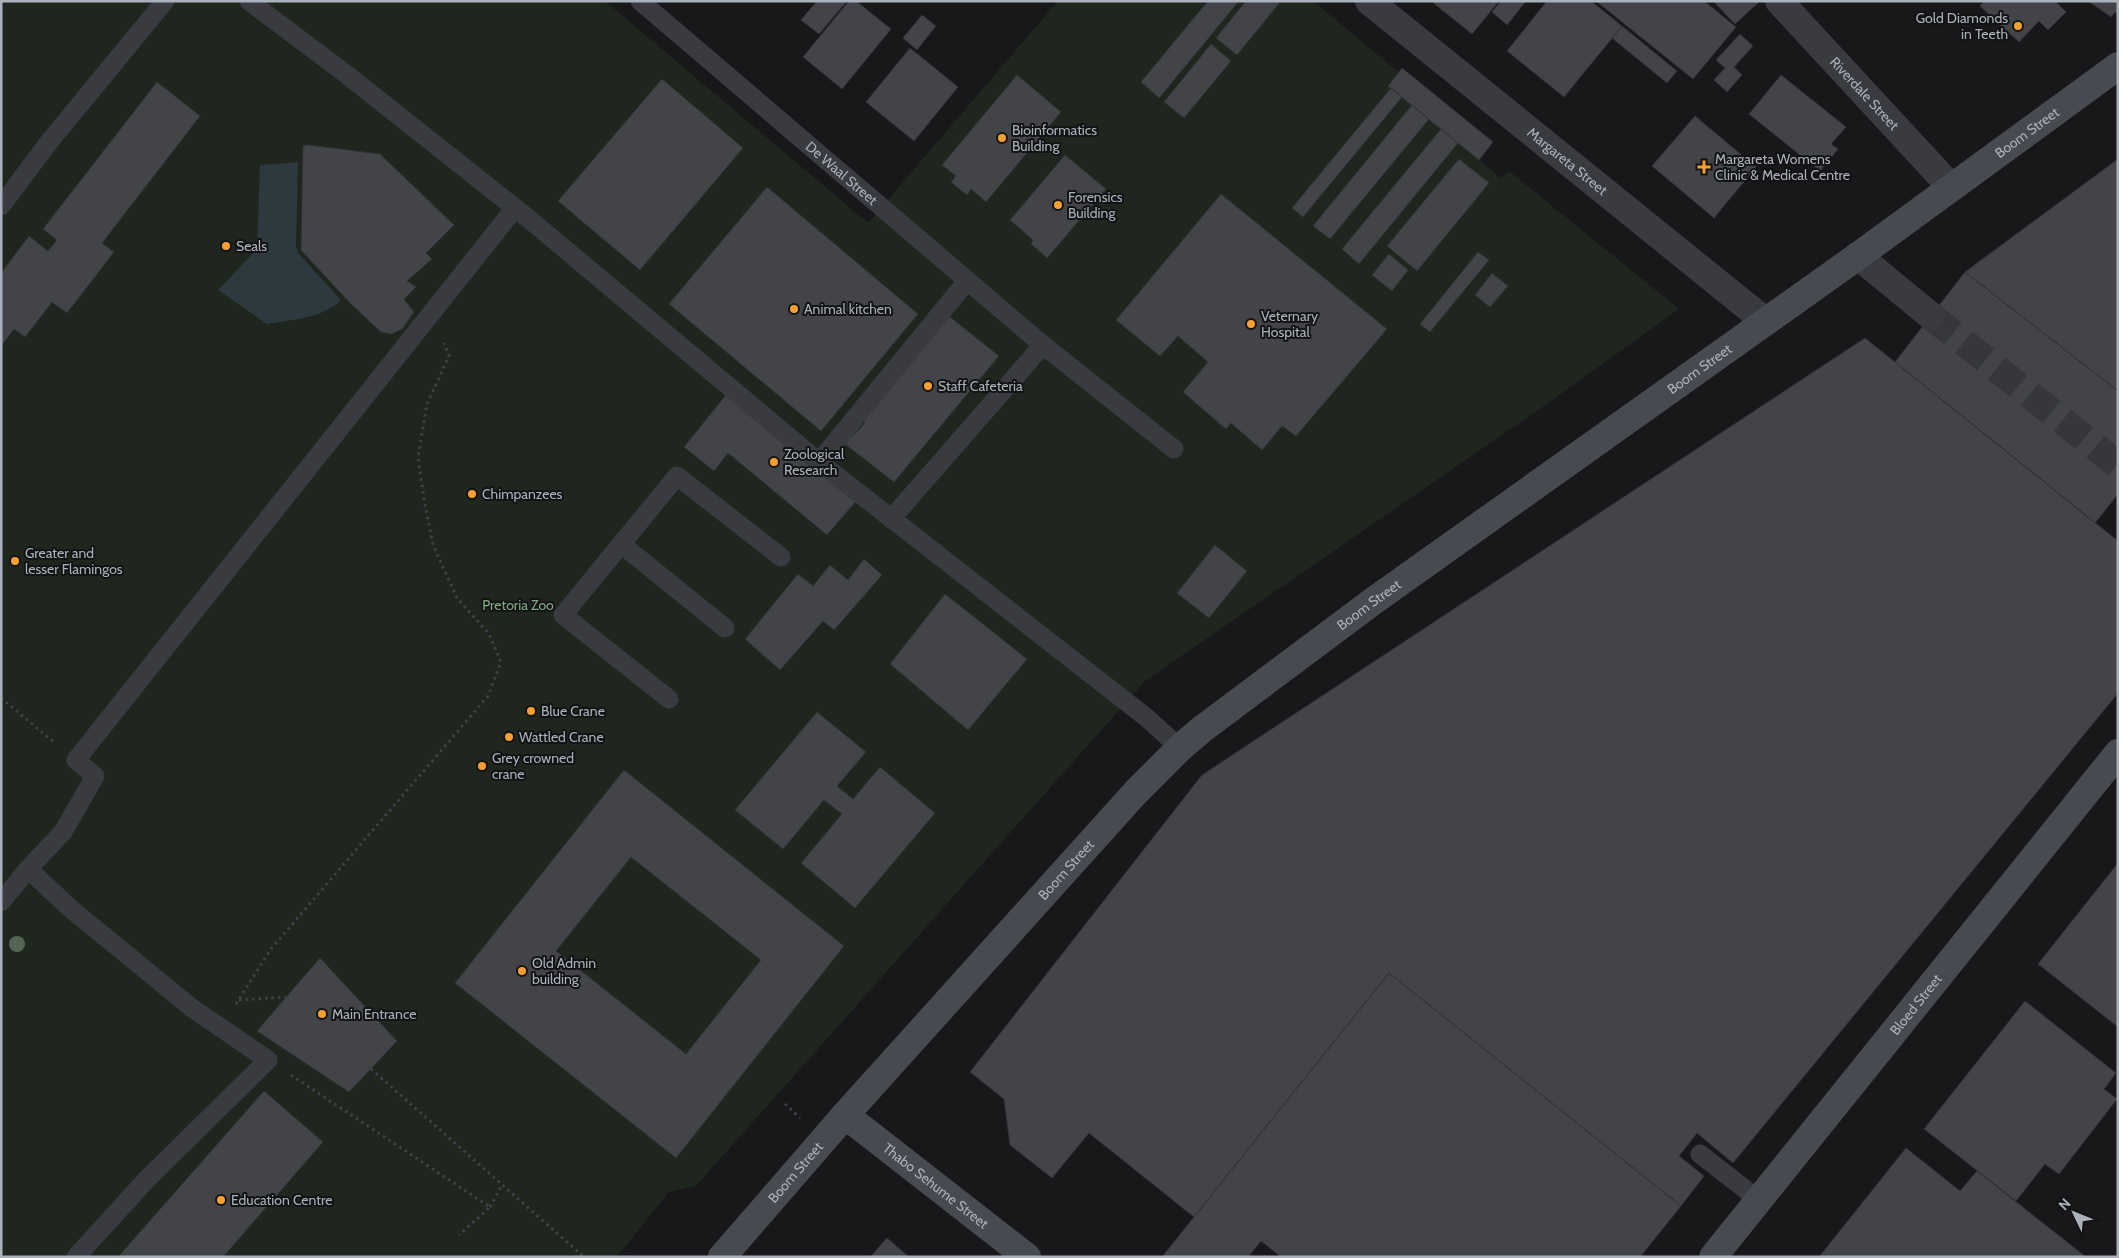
<svg xmlns="http://www.w3.org/2000/svg" width="2119" height="1258" viewBox="0 0 2119 1258" font-family="Cabin,sans-serif">
<rect width="100%" height="100%" fill="#18181b"/>
<path fill="#1e261e" d="M1,1h604l263,222 190,-222h255l167,139 -8,14 29,24 8,-7 170,138 -142,102 -392,270 -449,505 -27,6 -52,65h-616z"/>
<path fill="#2d393f" d="M298,162l-2,84 2,7 43,47c-17,18 -50,20 -74,24l-49,-34 39,-41 3,-84z"/>
<path fill="#424448" stroke="#323337" fill-rule="evenodd" d="M817,1h30l-28,33 -18,-14z
M849,1h7l35,28 -49,60 -39,-32z
M1208,1h31l-80,97 -18,-16z
M1246,1h35l-44,54 -21,-17z
M1431,1h68l-27,33z
M1501,1h25l-19,24 -15,-13z
M1547,1h44l31,25 -58,71 -57,-46z
M1596,1h108l32,26 -43,52z
M1713,1h45l1,1 -24,22z
M1984,1h71l11,11 -18,18 -9,-9 -20,21 -39,-36z
M2088,1h30v13l-3,-2 -4,5z
M922,15l14,11 -19,24 -14,-12z
M1622,26l55,45 -10,12 -55,-45z
M1740,34l13,12 -19,21 8,8 -15,17 -13,-12 11,-12 -9,-8z
M1211,44l20,17 -47,57 -20,-16z
M910,48l48,39 -44,54 -48,-39z
M1402,68l91,74 -14,18 -91,-74z
M1017,75l44,37 -75,90 -15,-13 -4,6 -16,-13 5,-6 -14,-11z
M1781,75l65,52 -15,17 7,5 -18,22 -71,-57z
M662,79l81,69 -103,122 -82,-69z
M157,82l43,34 -98,127 12,9 -47,61 -15,-11 -27,35 -11,-8 -13,17v-73l28,-37 19,15 9,-11 -14,-11z
M1391,88l11,9 -99,120 -11,-9z
M1412,105l17,14 -99,120 -17,-13z
M1695,116l61,51 -42,51 -62,-52z
M1441,129l17,14 -99,121 -17,-15z
M308,145l72,9 74,71 -28,28 6,6 -25,22 9,6 -12,12 10,13 -12,17 -11,5 -10,-2 -31,-29 -49,-53 2,-104z
M1065,155l41,34 -59,69 -16,-14 2,-4 -23,-20z
M1459,159l30,24 -72,88 -30,-25z
M2118,159v232l-153,-119z
M767,187l151,127 -97,117 -152,-127z
M1221,194l166,135 -91,107 -14,-10 -20,24 -31,-27 -5,6 -43,-37 25,-30 -30,-26 -18,20 -44,-36z
M1478,252l11,8 -59,72 -10,-8z
M1389,254l19,16 -16,21 -20,-16z
M1965,272l153,119v103l-23,29 -200,-161z
M1492,273l16,13 -18,21 -15,-12z
M945,313l54,43 -105,126 -49,-38 20,-21 -10,-7z
M1865,338l253,203v152l-385,470 -36,-30 -18,23 25,20 -23,30 -292,-233 -195,244 -105,-84 -37,45 -42,-33 -6,-46 -34,-27 232,-297z
M726,395l131,105 -30,35 -99,-82 -14,18 -30,-24z
M1215,545l32,26 -38,47 -32,-25z
M864,559l18,16 -48,55 -11,-9 -43,49 -35,-31 53,-65 15,12 17,-21 18,15z
M945,594l82,65 -59,71 -78,-66z
M817,712l49,40 -29,34 16,13 27,-32 55,46 -80,95 -54,-45 41,-49 -18,-14 -41,49 -48,-39z
M624,770l220,176 -168,212 -221,-175zM631,857l130,103 -75,94 -130,-103z
M2118,863v164l-80,-63z
M320,958l77,83 -48,51 -92,-61z
M1389,973l292,233 -41,51h-359l-20,-16 -13,16h-86z
M2025,1001l91,72 -12,16 13,10 -58,75 -14,-10 -29,37 -92,-72z
M264,1091l59,51 -100,115h-105z
M1906,1148l54,43 17,-20 109,86h-267z
M887,1238l22,19h-39z"/>
<g fill="none" stroke-linecap="round" stroke-linejoin="round">
<path stroke="#35373b" stroke-width="28" stroke-dasharray="28 14" stroke-linecap="butt" d="M1931,316l187,149"/>
<path stroke="#3f4247" stroke-width="3" stroke-dasharray="2.5 4" stroke-linecap="butt" d="M1,698l54,45
M239,1000l47,-3
M236,1004l35,-55 217,-253 13,-34 -12,-28 -32,-36 -24,-53 -9,-46 -6,-41 9,-54 22,-48 -5,-13
M371,1069l213,188
M291,1075l199,132 -31,28
M785,1104l15,14
M490,1207l12,-22"/>
<g stroke="#393b40" stroke-width="19">
<path d="M249,1l97,73 183,145 290,243 328,256 33,30"/>
<path id="s1" d="M640,1l403,344"/>
<path d="M1,206l48,-64 116,-141"/>
<path d="M819,462l148,-181"/>
<path d="M891,519l152,-174 131,104"/>
<path d="M621,544l104,84"/>
<path d="M669,699l-106,-84 114,-139 104,81"/>
<path d="M28,869l43,40 121,99 76,52 -121,119 -71,78"/>
<path d="M1,902l27,-33 35,-37 32,-56 -19,-16 439,-552"/>
<path d="M1700,1154l59,46"/>
</g>
<g stroke="#393b40" stroke-width="28">
<path id="s2" d="M1369,1l396,320"/>
<path id="s3" d="M1779,1l172,186"/>
</g>
<path stroke="#393b40" stroke-width="28" d="M1858,256l73,60"/>
<g stroke="#474a50" stroke-width="28">
<path id="s4" d="M845,1115l182,142"/>
<path id="s5" d="M722,1257l123,-142 291,-323 44,-44 21,-18 171,-128 486,-346 260,-190"/>
<path id="s6" d="M1713,1257l405,-504"/>
</g>
</g>
<circle fill="#526653" cx="17" cy="944" r="8"/>
<g fill="#faa031" stroke="#131316" stroke-width="2">
<circle cx="2018" cy="26" r="5"/>
<circle cx="1002" cy="138" r="5"/>
<path d="M1701.5 159.5h5v5h5v5h-5v5h-5v-5h-5v-5h5z"/>
<circle cx="1058" cy="205" r="5"/>
<circle cx="226" cy="246" r="5"/>
<circle cx="794" cy="309" r="5"/>
<circle cx="1251" cy="324" r="5"/>
<circle cx="928" cy="386" r="5"/>
<circle cx="774" cy="462" r="5"/>
<circle cx="472" cy="494" r="5"/>
<circle cx="15" cy="561" r="5"/>
<circle cx="531" cy="711" r="5"/>
<circle cx="509" cy="737" r="5"/>
<circle cx="482" cy="766" r="5"/>
<circle cx="522" cy="971" r="5"/>
<circle cx="322" cy="1014" r="5"/>
<circle cx="221" cy="1200" r="5"/>
</g>
<g text-anchor="middle" dominant-baseline="central" stroke-width="4" stroke-linejoin="round" paint-order="stroke">
<g font-size="14" fill="#aab1bb" stroke="#131316" text-anchor="start">
<text x="2008" y="18" text-anchor="end">Gold Diamonds<tspan x="2008" dy="16">in Teeth</tspan></text>
<text x="1012" y="130">Bioinformatics<tspan x="1012" dy="16">Building</tspan></text>
<text x="1715" y="159">Margareta Womens<tspan x="1715" dy="16">Clinic &amp; Medical Centre</tspan></text>
<text x="1068" y="197">Forensics<tspan x="1068" dy="16">Building</tspan></text>
<text x="236" y="246">Seals</text>
<text x="804" y="309">Animal kitchen</text>
<text x="1261" y="316">Veternary<tspan x="1261" dy="16">Hospital</tspan></text>
<text x="938" y="386">Staff Cafeteria</text>
<text x="784" y="454">Zoological<tspan x="784" dy="16">Research</tspan></text>
<text x="482" y="494">Chimpanzees</text>
<text x="25" y="553">Greater and<tspan x="25" dy="16">lesser Flamingos</tspan></text>
<text x="541" y="711">Blue Crane</text>
<text x="519" y="737">Wattled Crane</text>
<text x="492" y="758">Grey crowned<tspan x="492" dy="16">crane</tspan></text>
<text x="532" y="963">Old Admin<tspan x="532" dy="16">building</tspan></text>
<text x="332" y="1014">Main Entrance</text>
<text x="231" y="1200">Education Centre</text>
</g>
<g font-size="14" fill="#aab1bb" stroke="#131316">
<text stroke="none"><textPath href="#s3" startOffset="126">Riverdale Street</textPath></text>
<text stroke="none"><textPath href="#s5" startOffset="1732">Boom Street</textPath></text>
<text stroke="none"><textPath href="#s2" startOffset="255">Margareta Street</textPath></text>
<text stroke="none"><textPath href="#s1" startOffset="265">De Waal Street</textPath></text>
<text stroke="none"><textPath href="#s5" startOffset="1328">Boom Street</textPath></text>
<text stroke="none"><textPath href="#s5" startOffset="922">Boom Street</textPath></text>
<text stroke="none"><textPath href="#s5" startOffset="518">Boom Street</textPath></text>
<text stroke="none"><textPath href="#s6" startOffset="324">Bloed Street</textPath></text>
<text stroke="none"><textPath href="#s5" startOffset="112">Boom Street</textPath></text>
<text stroke="none"><textPath href="#s4" startOffset="115">Thabo Sehume Street</textPath></text>
</g>
<g font-size="14" fill="#82a680" stroke="#131316">
<text x="518" y="605">Pretoria Zoo</text>
</g>
</g>
<rect width="2119" height="1258" fill="none" stroke="#aab1bb" stroke-width="5"/>
<g transform="translate(2074 1213) rotate(313)" stroke="#131316" stroke-width="4" paint-order="stroke">
<path d="M0-4L9 19L0 12L-9 19Z" fill="#aab1bb"/>
<text y="-8" font-size="14" font-weight="bold" text-anchor="middle" fill="#aab1bb">N</text>
</g>
</svg>
